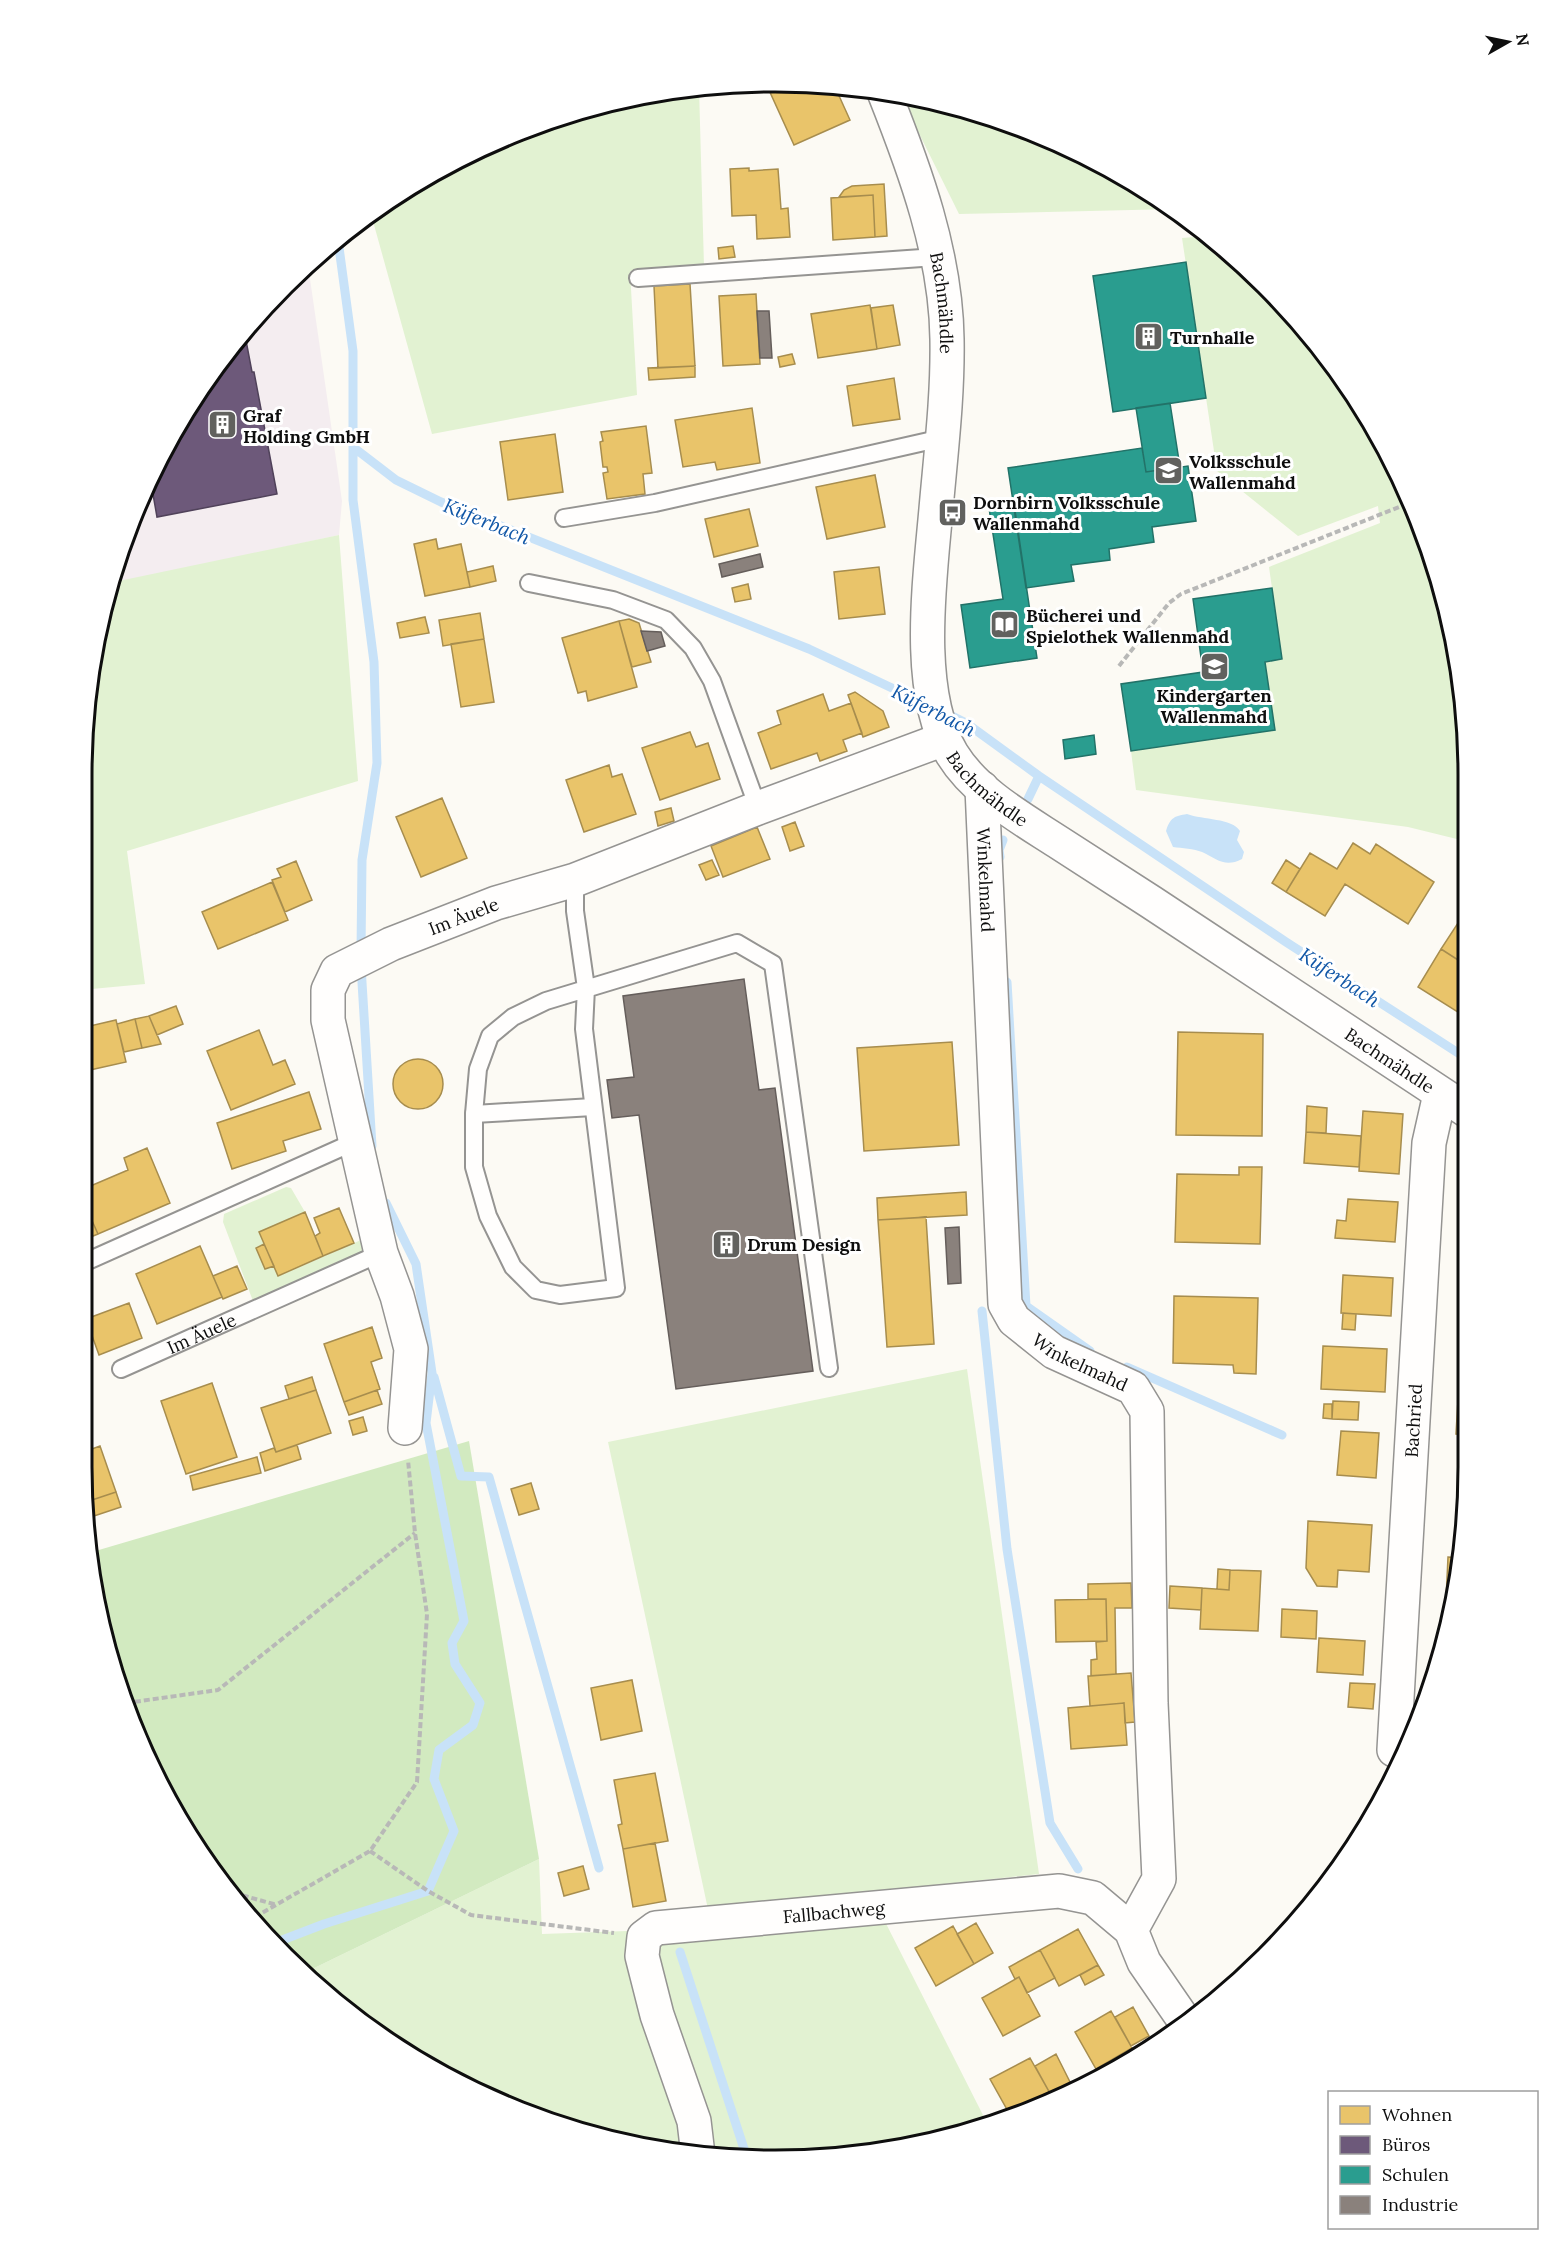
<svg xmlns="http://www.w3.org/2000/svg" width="1550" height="2241" viewBox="0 0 1550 2241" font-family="Lora,serif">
<rect width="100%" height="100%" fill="#fcfaf4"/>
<path fill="#f4edf0" d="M308,265l34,236 -3,34 -226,49 40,-116 71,-115 61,-69z"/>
<path fill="#e2f2d2" d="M699,88l5,178 -74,5 7,124 -205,39 -61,-220 19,-16 120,-64 130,-40z
M899,93l12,1 130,40 120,64 13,11 -215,5z
M1207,236l59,49 60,68 71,115 59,172 13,135v67l-61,-15 -272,-37 -5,-39 144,-21 -10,-68 17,-3 -13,-92 111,-44 -2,-17 -80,30 -81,-65 -35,-233z
M339,535l19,246 -231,70 18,133 -64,6v-215l13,-135 20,-58z
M286,1187l5,1 14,24 -26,64 82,-36 5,10 -113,51 -30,-79 1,-8z
M967,1369l72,505 -169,18 116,229 -76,26 -135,13 -90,-6 -176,-47 -81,-40 -110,-79 -14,-15 235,-114 3,75 170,-6 -104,-486z"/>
<path fill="#d2eac0" d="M469,1441l70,418 -235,114 -106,-122 -46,-78 -47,-127 -13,-94z"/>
<path fill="#c8e2f8" d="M1187,814c16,6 45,4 53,17l-3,9 7,12 -2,7c-17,9 -25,0 -40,-7 -8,-3 -20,-4 -29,-5l-7,-16c4,-13 8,-15 21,-17z"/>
<path fill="#e9c46a" stroke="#a78d4e" stroke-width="1.5" d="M786,82l49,5 15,33 -56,25 -25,-55z
M749,168v3l29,-2 3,40 7,-1 2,29 -33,2 -1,-24 -24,1 -2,-47z
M884,184l3,52 -12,1 -2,-42 -34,2 5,-7 8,-4z
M873,195l2,42 -42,3 -2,-42z
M733,246l2,11 -16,2 -1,-11z
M690,284l5,82 -37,2 -4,-82z
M756,294l4,70 -37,2 -4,-70z
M870,305l7,44 -59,9 -7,-44z
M893,305l7,40 -23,4 -6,-41z
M792,354l3,10 -15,3 -2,-10z
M695,366v11l-46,3 -1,-12z
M894,378l6,41 -47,7 -6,-40z
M752,408l8,55 -43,7 -2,-8 -32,5 -8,-47z
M646,426l6,47 -9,1 2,20 -38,5 -4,-26 5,-1 -1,-5h-4l-3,-25 3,-1 -2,-9z
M555,434l8,58 -55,8 -8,-58z
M875,475l10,52 -58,12 -11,-52z
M749,509l9,37 -44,11 -9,-38z
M436,539l2,10 23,-5 9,43 -45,9 -11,-52z
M493,566l3,15 -26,6 -3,-15z
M879,567l6,47 -46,5 -5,-47z
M748,584l3,15 -16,3 -3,-14z
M480,613l4,26 -41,7 -4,-26z
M425,617l4,16 -29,5 -3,-15z
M629,619l10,4 12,39 -19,5 -13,-46z
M619,621l18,66 -49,14 -2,-10 -8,2 -16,-55z
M484,639l10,63 -33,5 -10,-63z
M855,692l28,19 6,16 -26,10 -15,-42z
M823,694l6,17 22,-8 11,30 -19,7 4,11 -27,10 -3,-8 -46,16 -13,-36 23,-9 -4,-13z
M690,732l6,15 12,-4 12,36 -60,21 -18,-52z
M609,765l3,12 10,-3 14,40 -52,18 -18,-52z
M442,798l25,60 -46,19 -25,-60z
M671,808l3,13 -16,5 -3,-14z
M795,822l9,24 -14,5 -8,-24z
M757,827l13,32 -47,18 -12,-31z
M1353,843l17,11 6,-10 58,38 -26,42 -63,-40 -20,32 -39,-24 24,-39 27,16z
M712,860l7,15 -13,5 -7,-15z
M1286,860l14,9 -14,23 -14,-9z
M296,861l16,39 -27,12 -13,-32 9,-3 -4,-8z
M272,882l16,38 -70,29 -16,-37z
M1458,923l11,7v37l-28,-18z
M1441,949l28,18v52l-51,-32z
M176,1006l7,18 -26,11 -8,-19z
M149,1016l12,28 -19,4 -7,-29z
M135,1019l7,29 -18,4 -7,-28z
M116,1020l10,42 -45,10v-44z
M259,1030l14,35 12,-5 10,24 -64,26 -24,-59z
M1178,1032l85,2 -1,102 -86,-1z
M952,1042l7,103 -95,6 -7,-103z
M393 1084a25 25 0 1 1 50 0a25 25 0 1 1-50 0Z
M309,1092l12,37 -38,12 3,10 -54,18 -15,-46z
M1307,1106l20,2 -1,25 -20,-1z
M1363,1111l40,3 -4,60 -40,-3z
M1306,1132l55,4 -2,31 -55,-4z
M147,1148l23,55 -72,31 -17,-38v-6l47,-20 -4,-12z
M1239,1167h23l-2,77 -85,-2 2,-68 62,1z
M966,1192l1,23 -89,5 -1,-22z
M81,1196l17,38 -17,7z
M1348,1199l50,3 -3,40 -60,-4 2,-18 9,1z
M339,1208l15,35 -31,13 -8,-20 5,-3 -6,-15z
M305,1212l18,44 -45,20 -19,-44z
M926,1217l8,127 -47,3 -9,-127z
M264,1244l10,22 -9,3 -9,-21z
M200,1246l22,51 -65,27 -21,-50z
M237,1266l10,23 -24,10 -10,-23z
M1343,1275l50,3 -2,38 -50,-3z
M1174,1296l84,2 -2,76 -22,-1 -1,-8 -60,-2z
M129,1303l13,35 -43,17 -13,-36z
M1343,1313l13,1 -1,16 -13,-1z
M372,1327l10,31 -11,4 9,27 -36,13 -20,-58z
M81,1336l11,28 -11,4z
M1323,1346l64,3 -2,43 -64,-3z
M312,1377l4,13 -27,9 -4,-13z
M212,1383l25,74 -51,17 -25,-73z
M1459,1383h10v52l-13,-1z
M316,1390l15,43 -55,19 -15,-44z
M377,1390l5,14 -33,11 -5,-13z
M1333,1401l26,1 -1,18 -26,-1z
M1324,1404h8v15l-9,-1z
M363,1417l4,14 -14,4 -4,-14z
M1341,1431l38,2 -3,45 -39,-3z
M297,1445l4,14 -36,12 -5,-18 14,-5 2,4z
M100,1446l16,46 -30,10 -5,-49z
M257,1457l4,16 -68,17 -3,-14z
M531,1483l8,26 -20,6 -8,-26z
M116,1492l5,15 -33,11 -2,-16z
M1308,1521l64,4 -3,47 -31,-2 -1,17 -20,-1 -11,-18z
M1448,1557l12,1 -4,42h-10z
M1218,1569l12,1 -1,20 -12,-1z
M1230,1570l31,1 -3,60 -58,-2 2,-41 27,2z
M1131,1583l1,25h-17l1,66 -25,2v-16l6,-1 -1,-17 11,-1 -1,-42h-18v-15z
M1170,1586l32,2 -1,22 -32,-2z
M1106,1599l1,42 -51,1 -1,-42z
M1282,1609l35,2 -1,28 -35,-2z
M1319,1638l46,3 -2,34 -46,-3z
M1131,1673l4,49 -10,1 -1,-20 -34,3 -2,-30z
M632,1680l10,51 -41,9 -10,-52z
M1350,1683l25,1 -2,25 -25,-2z
M1124,1703l3,42 -56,4 -3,-41z
M655,1773l13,68 -45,8 -5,-24 4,-1 -8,-44z
M655,1843l11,58 -33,6 -10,-58z
M583,1866l6,23 -25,7 -6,-23z
M976,1923l17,30 -19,11 -17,-30z
M953,1926l21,38 -38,22 -21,-38z
M1078,1929l20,36 -39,21 -19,-36z
M1040,1950l15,28 -28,15 -8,-16 -4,2 -6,-12z
M1098,1965l6,10 -19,10 -5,-10z
M1019,1977l21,39 -37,20 -21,-38z
M1133,2007l16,29 -18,10 -16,-29z
M1111,2011l21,37 -36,21 -21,-37z
M1056,2054l15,30 -20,11 -16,-29z
M1030,2058l22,39 -43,16 -19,-34z"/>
<path fill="#6d597a" stroke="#50425a" stroke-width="1.5" d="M271,299l3,11 -15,3z
M244,330l8,42h2l23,122 -120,23 -7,-40 3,-9 53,-86 5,-1 -1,-6 14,-22z"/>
<path fill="#2a9d8f" stroke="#227268" stroke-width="1.5" d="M1186,262l20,136 -93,14 -20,-136z
M1170,403l10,64 -34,5 -10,-64z
M1142,448l4,24 42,-6 8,55 -44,6 2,15 -45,7 1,11 -39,5 3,16 -48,7 -18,-120z
M1014,504l23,154 -67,10 -9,-63 42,-6 -14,-91z
M1272,588l10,71 -17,3 10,68 -144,21 -10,-67 82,-12 -10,-73z
M1094,735l2,19 -31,5 -2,-19z"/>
<path fill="#8a817c" stroke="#655e5b" stroke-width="1.5" d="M757,311h12l3,47h-12z
M760,554l3,13 -41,10 -3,-13z
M641,631l20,1 4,14 -18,5z
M744,979l15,111 16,-2 38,283 -137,18 -37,-274 -27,3 -5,-38 27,-3 -11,-81z
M959,1227l2,56 -13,1 -3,-56z"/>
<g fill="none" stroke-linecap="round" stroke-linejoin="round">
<path stroke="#c8e2f8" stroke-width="9" d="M338,240l15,111v149l21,162 3,101 -15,97 -1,92
M353,447l43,33 45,22 368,147 117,55
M944,712l22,11 73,53 247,166 183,118
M1028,799l11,-23
M1000,857l-1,-7 4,-10
M361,966l11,180
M1007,982l19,324 64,45
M982,1311l25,238 43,274 28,46
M1127,1367l155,68
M434,1377l27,99 28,1 110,391
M277,1942l47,-18 104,-33 26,-60 -20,-52 5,-29 34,-25 7,-22 -25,-39 -3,-21 12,-22 -38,-198 6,-50 -16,-109 -30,-61
M680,1952l67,206"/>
<defs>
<g id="lane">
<path d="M638,278l298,-21"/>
<path d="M564,518l91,-15 287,-65"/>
<path d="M529,583l84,17 53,20 27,28 19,33 46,127"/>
<path d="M575,880v31l11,77 -2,41 32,259 -56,7 -24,-5 -23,-23 -25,-51 -14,-49v-53l4,-45 12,-33 23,-19 33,-16 191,-58 36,21 56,404"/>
<path d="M474,1114l119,-7"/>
<path d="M81,1264l273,-122"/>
<path id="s1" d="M121,1369l260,-116"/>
</g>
<g id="street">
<path id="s2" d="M884,92c31,78 62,162 63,247 1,56 -6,113 -11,170 -6,70 -22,182 16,245 24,39 69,64 106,88 31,20 62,40 93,60 107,70 212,141 318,210"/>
<path id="s3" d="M982,788l23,516 9,16 40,32 79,36 14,23 4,292 8,176 -28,51"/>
<path id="s4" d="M405,1428l6,-79 -14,-53 -16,-43 -53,-233v-30l9,-19 54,-27 105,-41 79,-23 183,-72 186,-69"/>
<path id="s5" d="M1394,1750l35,-607 11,-49"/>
<path id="s6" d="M698,2155l-4,-34 -37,-106 -15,-59 2,-19 12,-9 403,-37 34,7 38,32 13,32 42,61"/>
</g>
</defs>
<use href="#lane" stroke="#959492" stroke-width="20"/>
<use href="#street" stroke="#959492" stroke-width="36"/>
<path stroke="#b8b8b7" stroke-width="4" stroke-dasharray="6 3" stroke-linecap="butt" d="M1119,666l50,-63 12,-9 228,-91
M126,1703l92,-13 197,-157
M149,1763l14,27
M370,1851l58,40 43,24 143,18
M234,1893l43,12
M255,1917l115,-66 47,-69 10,-168 -12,-81 -7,-73"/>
<use href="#lane" stroke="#fffefd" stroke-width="16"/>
<use href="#street" stroke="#fffefd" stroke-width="33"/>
</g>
<defs>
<symbol id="building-square" viewBox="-11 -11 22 22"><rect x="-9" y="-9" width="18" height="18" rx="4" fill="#61615e" stroke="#fff"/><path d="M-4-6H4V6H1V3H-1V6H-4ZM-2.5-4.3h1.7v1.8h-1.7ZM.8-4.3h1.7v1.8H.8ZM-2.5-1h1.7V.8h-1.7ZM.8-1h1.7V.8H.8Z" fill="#fff"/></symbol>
<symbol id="school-square" viewBox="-11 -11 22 22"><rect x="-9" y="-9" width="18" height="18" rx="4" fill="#61615e" stroke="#fff"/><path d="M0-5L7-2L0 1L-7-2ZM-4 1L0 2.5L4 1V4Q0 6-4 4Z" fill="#fff"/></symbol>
<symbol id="bus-square" viewBox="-11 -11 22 22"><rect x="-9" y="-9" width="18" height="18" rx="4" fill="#61615e" stroke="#fff"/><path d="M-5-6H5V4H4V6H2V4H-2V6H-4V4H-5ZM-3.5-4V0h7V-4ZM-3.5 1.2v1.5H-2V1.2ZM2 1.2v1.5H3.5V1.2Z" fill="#fff"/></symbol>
<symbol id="library-square" viewBox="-11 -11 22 22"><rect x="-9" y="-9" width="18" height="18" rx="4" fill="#61615e" stroke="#fff"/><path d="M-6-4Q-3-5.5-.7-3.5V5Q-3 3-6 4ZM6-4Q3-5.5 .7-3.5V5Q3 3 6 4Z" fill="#fff"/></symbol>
</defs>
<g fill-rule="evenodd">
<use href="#building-square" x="1132" y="320" width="33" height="33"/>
<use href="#building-square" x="206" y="408" width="33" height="33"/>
<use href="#school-square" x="1152" y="454" width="33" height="33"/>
<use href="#bus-square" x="936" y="496" width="33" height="33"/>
<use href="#library-square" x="988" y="608" width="33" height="33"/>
<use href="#school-square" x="1198" y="650" width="33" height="33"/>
<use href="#building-square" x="710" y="1228" width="33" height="33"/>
</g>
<g text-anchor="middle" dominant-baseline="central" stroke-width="6" stroke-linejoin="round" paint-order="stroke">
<g font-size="18" fill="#0e0e0e" stroke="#fff">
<text stroke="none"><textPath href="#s2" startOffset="220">Bachmähdle</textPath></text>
<text stroke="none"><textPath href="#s2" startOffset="726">Bachmähdle</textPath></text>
<text stroke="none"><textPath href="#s3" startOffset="92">Winkelmahd</textPath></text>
<text stroke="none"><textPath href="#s4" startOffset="608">Im Äuele</textPath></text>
<text stroke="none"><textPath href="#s2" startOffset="1212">Bachmähdle</textPath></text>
<text stroke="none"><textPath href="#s1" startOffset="88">Im Äuele</textPath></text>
<text stroke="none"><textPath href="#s3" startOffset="614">Winkelmahd</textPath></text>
<text stroke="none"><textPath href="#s5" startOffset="330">Bachried</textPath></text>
<text stroke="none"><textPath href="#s6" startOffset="420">Fallbachweg</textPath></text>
</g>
<g font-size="18" font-weight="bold" fill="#0e0e0e" stroke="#fff" text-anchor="start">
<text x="1170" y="337">Turnhalle</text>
<text x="243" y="415">Graf<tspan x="243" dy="21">Holding GmbH</tspan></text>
<text x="1189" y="461">Volksschule<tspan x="1189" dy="21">Wallenmahd</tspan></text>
<text x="973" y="502">Dornbirn Volksschule<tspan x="973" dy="21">Wallenmahd</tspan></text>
<text x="1026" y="615">Bücherei und<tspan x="1026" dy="21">Spielothek Wallenmahd</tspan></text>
<text x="1214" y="695" text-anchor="middle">Kindergarten<tspan x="1214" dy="21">Wallenmahd</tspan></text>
<text x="747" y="1244">Drum Design</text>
</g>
<g font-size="20" font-style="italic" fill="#1157a7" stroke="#fff">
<text transform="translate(487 521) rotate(22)">Küferbach</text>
<text transform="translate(934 710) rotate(27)">Küferbach</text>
<text transform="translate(1340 977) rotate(33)">Küferbach</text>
</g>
</g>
<path d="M0 0H1550V2241H0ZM775 92H775A683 683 0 0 1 1458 775V1467A683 683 0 0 1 775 2150H775A683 683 0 0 1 92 1467V775A683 683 0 0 1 775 92Z" fill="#fff" fill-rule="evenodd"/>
<path fill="none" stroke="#0e0e0e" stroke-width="3" d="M775 92H775A683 683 0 0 1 1458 775V1467A683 683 0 0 1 775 2150H775A683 683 0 0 1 92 1467V775A683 683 0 0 1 775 92Z"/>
<rect x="1328" y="2091" width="210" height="138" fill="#ffffff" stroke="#9f9f9f" stroke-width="1.5"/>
<rect x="1340" y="2106" width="30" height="18" fill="#e9c46a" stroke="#9f9f9f" stroke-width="1.5"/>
<text x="1382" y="2121" font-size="18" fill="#0e0e0e">Wohnen</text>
<rect x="1340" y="2136" width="30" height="18" fill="#6d597a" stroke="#9f9f9f" stroke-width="1.5"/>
<text x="1382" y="2151" font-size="18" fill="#0e0e0e">Büros</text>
<rect x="1340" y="2166" width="30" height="18" fill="#2a9d8f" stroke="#9f9f9f" stroke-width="1.5"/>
<text x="1382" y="2181" font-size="18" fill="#0e0e0e">Schulen</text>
<rect x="1340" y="2196" width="30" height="18" fill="#8a817c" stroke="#9f9f9f" stroke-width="1.5"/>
<text x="1382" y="2211" font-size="18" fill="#0e0e0e">Industrie</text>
<g transform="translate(1508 42) rotate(81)" stroke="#ffffff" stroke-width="4.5" paint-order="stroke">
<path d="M0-4.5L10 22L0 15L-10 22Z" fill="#0e0e0e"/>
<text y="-9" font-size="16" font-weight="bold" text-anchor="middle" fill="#0e0e0e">N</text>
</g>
</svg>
